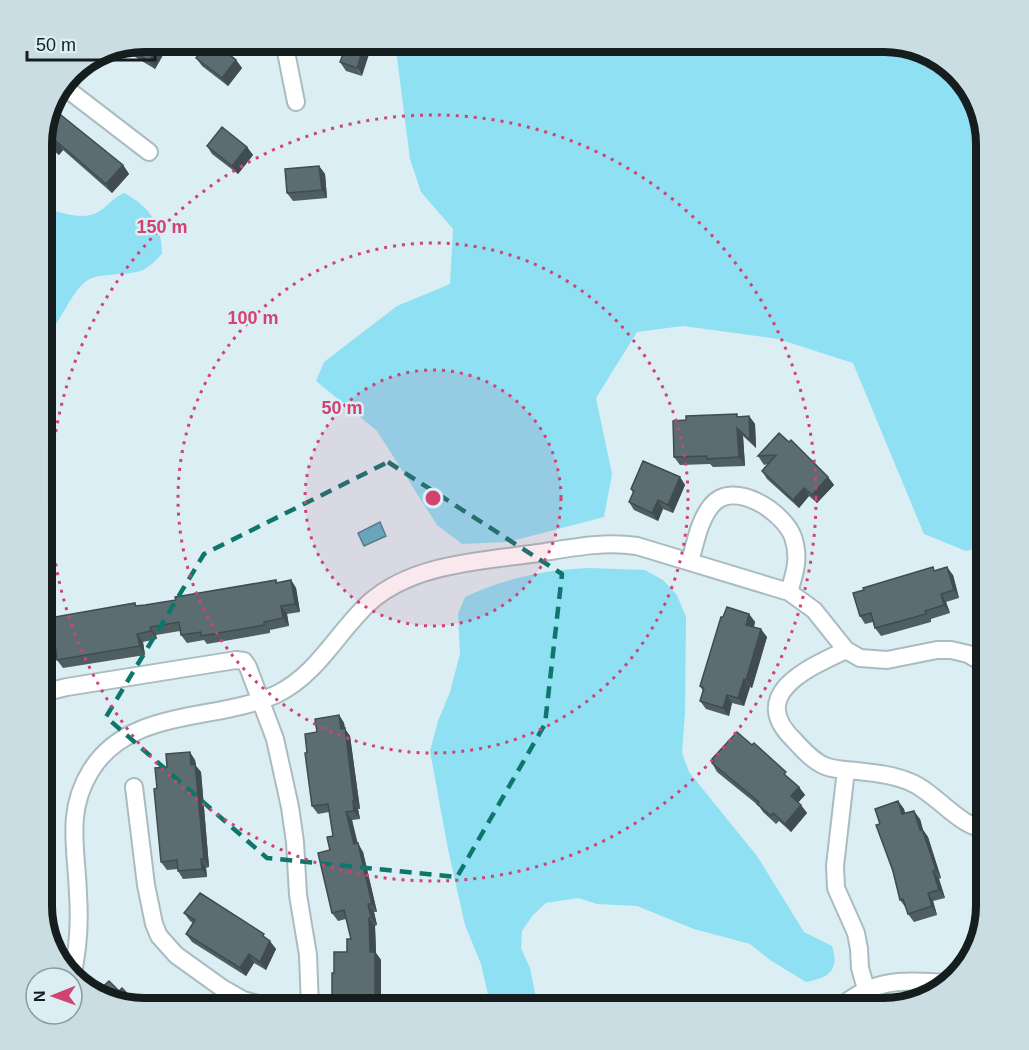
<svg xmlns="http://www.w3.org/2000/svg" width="1029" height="1050" viewBox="0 0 1029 1050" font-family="Arial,sans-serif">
<rect width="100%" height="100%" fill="#daeef3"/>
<path fill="#8fe0f3" d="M395,42h495l39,10 33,25 25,68v401l-21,5 -42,-17 -71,-171 -75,-24 -95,-13 -46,6 -41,66 16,76 -8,43 -96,25 -46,2 -25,-19 -60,-94 -61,-50 8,-19 73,-56 53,-22 3,-55 -32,-37 -11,-33z
M124,193c25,13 38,32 38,61 -6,6 -14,15 -22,17 -15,5 -43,1 -55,11 -18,15 -23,43 -43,55v-130c17,5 42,15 58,4 9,-6 13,-13 24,-18z
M591,568l54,2 18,10 14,15 9,22 -1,96 -3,40 7,19 68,84 47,76 28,14c8,25 -4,32 -26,36l-36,-22 -20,-16 -56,-15 -57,-23 -40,-2 -19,-6 -32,5 -13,12 -11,16 -1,17 9,20 8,40h-47l-10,-44 -16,-39 -17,-76 -18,-98 8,-30 12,-29 10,-38 -2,-40 7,-17c40,-19 83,-28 126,-29z"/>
<path fill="#5cb2c5" stroke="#478593" stroke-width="1.5" d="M380,522l6,14 -22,10 -6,-13z"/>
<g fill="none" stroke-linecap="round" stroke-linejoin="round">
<defs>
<path id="minor" d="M284,42l12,60
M63,86l86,66
M690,562c5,-18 9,-41 21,-56 22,-28 73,6 82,31 7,20 2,36 -4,55
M846,650c-36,17 -100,44 -52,90 9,10 19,21 31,26 10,4 22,4 32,5 18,2 37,4 53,11 27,11 49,46 77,47
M42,693l25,-6 169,-27 8,1 4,6 27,72 15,68 5,35 3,53 10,60 2,53
M846,770l-11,96 1,22 20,45 3,16 1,19 6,21
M134,787l12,98 8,39 5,12 17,19 46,33 21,12 30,8
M72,977c6,-27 8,-54 6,-82 -1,-44 -13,-82 12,-123 38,-65 127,-50 187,-78 41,-20 61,-63 93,-92 44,-39 113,-41 168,-49 32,-5 66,-12 99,-7l152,46 25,18 32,40 14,8 27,2 50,-10h14l17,4 19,11
M839,1008c38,-32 66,-27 113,-25"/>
</defs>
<use href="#minor" stroke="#a9bcc1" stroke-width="20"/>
<use href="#minor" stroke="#fff" stroke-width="16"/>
</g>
<path fill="#4e5e61" d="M145,42l22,6 -12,21 -28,-17 -2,-3z
M340,42l22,34 -16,-5 -6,-9 2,-6 -5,-6z
M196,58l40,2 6,8 -14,18 -26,-20z
M51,107l72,58 6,9 -17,19 -49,-43 -4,5 -17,-13v-4z
M207,146l40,1 6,8 -15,19 -26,-20z
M319,166l6,8 2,24 -34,3 -6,-8z
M749,416l6,8 1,24 -13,-12 2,30 -32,1 -3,-3 -30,1 -6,-8 65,-40z
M779,433l49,44 6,8 -17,18 -8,-7 -10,12 -32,-29 -5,-8 6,-7 -4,1 -6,-9z
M680,477l5,8 -12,28 -10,-4 -5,12 -24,-11 -5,-8 4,-9 -2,-4z
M935,570l18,5 6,23 -13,4 4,11 -19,6v3l-50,14 -6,-8 -2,-6 -8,2 -5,-8z
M276,580l2,3 13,-3 5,8 4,24 -13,2 2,12 -19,4v3l-63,11 -3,-4 -17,3 -6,-8 -1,-4 -24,4 1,4 -14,3 2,13 -82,13 -6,-8 -1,-8 -7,1 -6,-8 7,-25 85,-17 2,3 8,-1 31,-5z
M749,614l6,8 -1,5 13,10 -15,51 -2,-1 -6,19 -12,-3 -3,13 -23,-7 -6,-8 3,-10 -3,-5 23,-69z
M339,715l5,8 1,6 5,7 10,73h-2l2,10 -8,1 5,24 6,8 14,60h-3l3,13 -2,1 1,27 5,7v48h-49l2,-35 13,-21 4,-13 -5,-20 -8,2 -6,-8 -2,-63 3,-14 -4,-24 -11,2 -6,-8 -5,-53 10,-21z
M712,759l79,21 8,7 6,8 -7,7 9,11 -16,19 -12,-11 -3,3 -13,-12 -4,-6 -42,-34 -5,-9 2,-2z
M195,760l1,6 5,6 8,95 -3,1 1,9 -24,2 -5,-8v-2l-11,1 -6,-8 -4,-74 10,-21z
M898,801l6,8 1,5 15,5 3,11 5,7 13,41 -2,1 6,19 -12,3 4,14 -23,7 -6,-8 -2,-6 -6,-8 -20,-76z
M184,913l83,26 9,10 -10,21 -12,-7 -8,13 -54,-34 -6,-8 7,-11 -3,-2z"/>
<path fill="#404c4f" d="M160,42h3l4,6 -12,21 -6,-8z
M365,42h8l-11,34 -5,-8z
M236,60l6,8 -14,18 -6,-8z
M56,141l7,9 -4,5 -7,-9z
M247,147l6,8 -15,19 -6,-8z
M123,165l6,9 -17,19 -6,-9z
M319,166l6,8 2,24 -5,-8z
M749,416l6,8 1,24 -6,-8z
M737,428l6,8 2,30 -6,-9z
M680,477l5,8 -12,28 -5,-8z
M828,477l6,8 -17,18 -5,-8z
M804,488l5,8 -10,12 -6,-8z
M658,500l5,9 -5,12 -6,-8z
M947,567l6,8 6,23 -5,-8z
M291,580l5,8 4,24 -5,-8z
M941,594l5,8 4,11 -6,-8z
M281,606l6,8 2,12 -6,-8z
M749,614l6,8 -3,11 -6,-8z
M150,627l6,8 1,4 -6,-8z
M761,629l6,8 -15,51 -6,-8z
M137,634l6,8 2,13 -5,-9z
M744,679l6,8 -6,19 -6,-8z
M727,695l5,8 -3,13 -6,-8z
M339,715l5,8 1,6 5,7 10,73 -6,-8z
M190,752l5,8 1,6 5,6 8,95 -5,-8z
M799,787l6,8 -8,9 -6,-8z
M353,801l5,8 2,10 -6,-8z
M898,801l6,8 4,14 -6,-9z
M801,805l6,8 -16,19 -6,-8z
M914,811l6,8 3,11 5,7 13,41 -5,-8 -16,-40z
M346,812l6,8 8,32 -6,-8z
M358,843l5,9 14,60 -5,-8z
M201,859l5,9 1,9 -5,-8z
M933,871l6,8 6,19 -6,-8z
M928,893l5,8 4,14 -5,-9z
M368,904l6,8 3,13 -6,-8z
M369,918l6,8 1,27 5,7v48h-6l-5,-56z
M270,941l6,8 -10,21 -6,-8z
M249,954l5,9 -8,13 -6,-8z"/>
<path fill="#5b6d71" stroke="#404c4f" stroke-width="1.5" d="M145,42h15l-11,19 -21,-13z
M209,42h4l23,18 -14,18 -26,-20z
M340,42h25l-8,26 -17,-6 4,-10 -7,-2z
M51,107l72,58 -17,19 -50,-43 -4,5 -10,-8z
M222,127l25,20 -15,19 -25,-20z
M319,166l3,24 -35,3 -2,-24z
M737,414v3l12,-1 1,24 -13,-12 2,29 -32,2v-3l-33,1 -1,-36 13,-1v-4z
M779,433l10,9 2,-2 37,37 -16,18 -8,-7 -11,12 -31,-29 14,-16 -18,1z
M643,461l37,16 -12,28 -10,-5 -6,13 -23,-11 5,-11 -3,-2z
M933,567l1,4 13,-4 7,23 -13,4 3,11 -19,6 1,3 -51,14 -4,-15 -11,3 -7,-23 11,-3 -1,-2z
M276,580v3l15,-3 4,24 -14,2 2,12 -19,4v3l-63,11v-4l-20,3 -2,-13 -29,5 1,4 -14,3 3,12 -83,14 -2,-16 -12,1 -1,-8v-16l8,-1 -1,-2 86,-15v3l10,-1 31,-5 -1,-3z
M987,592v13l-6,-6z
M727,607l22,7 -3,11 15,4 -15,51 -2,-1 -6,19 -11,-3 -4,13 -23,-7 4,-13 -4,-2 21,-69h2z
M987,613v8l-4,-4z
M339,715l2,14 4,-1 9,73h-1l1,10 -8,1 8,32 4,-1 14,61h-4l3,13 -2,1 1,34h5v56h-43v-35h2v-21h13v-13h4l-7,-29 -12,3 -14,-60 12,-3 -3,-13 6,-1 -5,-32 -16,2 -7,-53h2l-2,-19 12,-2 -2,-13z
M737,732l15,13 2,-2 32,29 -2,2 15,13 -8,9 10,9 -16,19 -12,-11 -2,3 -14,-12 2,-2 -47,-39 2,-2 -2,-2z
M190,752l1,13 4,-1 9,95h-3l1,10 -24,2 -1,-11 -16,2 -7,-73 3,-1 -2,-20 12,-1 -1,-13z
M898,801l4,13 12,-3 6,19 2,-1 14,41 -3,1 6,19 -11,3 4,13 -24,8 -5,-15 -3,1 -7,-29 -17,-46 4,-1 -5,-15z
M200,893l64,41 -1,2 7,5 -10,21 -11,-8 -9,14 -54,-34 9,-14 -11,-7z
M109,981l10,10 3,-3 18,19 -40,-9 -5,-4z"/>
<path fill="none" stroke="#0f766e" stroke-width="4.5" stroke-dasharray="12 8" stroke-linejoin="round" d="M388,462l174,112 -17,150 -88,153 -190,-19 -161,-141 98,-163z"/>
<circle cx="433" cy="498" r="128" fill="#d04372" fill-opacity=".12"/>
<g fill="none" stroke="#d04372" stroke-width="3" stroke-dasharray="3 6">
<circle cx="433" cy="498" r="128"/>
<circle cx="433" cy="498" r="255"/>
<circle cx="433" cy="498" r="383"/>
</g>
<path d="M0 0H1029V1050H0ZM144 52H884A92 92 0 0 1 976 144V906A92 92 0 0 1 884 998H144A92 92 0 0 1 52 906V144A92 92 0 0 1 144 52Z" fill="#cadde2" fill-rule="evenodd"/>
<path fill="none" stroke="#161d1e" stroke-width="8" d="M144 52H884A92 92 0 0 1 976 144V906A92 92 0 0 1 884 998H144A92 92 0 0 1 52 906V144A92 92 0 0 1 144 52Z"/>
<circle cx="433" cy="498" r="9" fill="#d04372" stroke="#daeef3" stroke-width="3"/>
<g font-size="18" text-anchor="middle" font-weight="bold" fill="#d04372" stroke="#daeef3" stroke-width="5" stroke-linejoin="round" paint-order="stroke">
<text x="162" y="233">150 m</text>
<text x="253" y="324">100 m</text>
<text x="342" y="414">50 m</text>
</g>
<g transform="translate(54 996) rotate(269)"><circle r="28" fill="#daeef3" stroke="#8c9a9e" stroke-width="1.5"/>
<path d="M0-4.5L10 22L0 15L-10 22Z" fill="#d04372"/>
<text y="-9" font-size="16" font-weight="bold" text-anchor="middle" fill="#161d1e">N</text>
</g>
<path d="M27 51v9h128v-9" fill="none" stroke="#161d1e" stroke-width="3"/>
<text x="36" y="51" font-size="18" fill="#161d1e" stroke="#daeef3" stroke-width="4.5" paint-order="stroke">50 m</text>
</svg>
